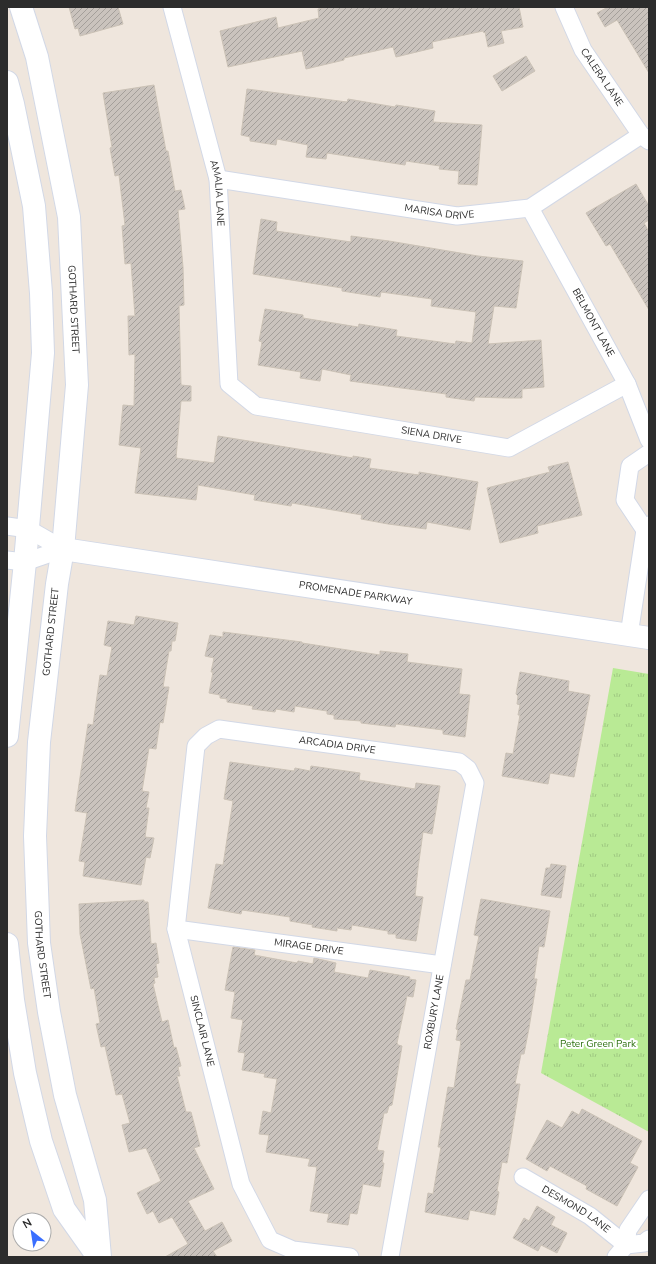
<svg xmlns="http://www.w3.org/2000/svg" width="656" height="1264" viewBox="0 0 656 1264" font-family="'Nunito Sans',sans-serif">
<defs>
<pattern id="grass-tufts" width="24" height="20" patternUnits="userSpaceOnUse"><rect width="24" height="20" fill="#b9ea95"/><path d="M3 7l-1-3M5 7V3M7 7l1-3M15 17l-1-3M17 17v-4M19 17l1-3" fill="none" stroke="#9fc981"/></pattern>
<pattern id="building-hatch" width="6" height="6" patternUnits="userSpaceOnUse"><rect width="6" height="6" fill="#cac3bd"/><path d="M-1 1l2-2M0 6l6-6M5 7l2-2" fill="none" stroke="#a49f9a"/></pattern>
</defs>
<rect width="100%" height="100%" fill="#efe6dd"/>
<path fill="url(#grass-tufts)" d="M613,668l36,6v458l-108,-59z"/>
<path fill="url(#building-hatch)" stroke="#cbc2b6" d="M69,7h49l5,17 -43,12 -2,-8 -3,1z
M327,7h192l4,20 -22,4 3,12 -16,4 -3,-15 -1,1 -1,-2 -51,11 1,6 -37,9 -3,-10 -49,11v2l-38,9 -4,-18 -74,16 -8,-36 56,-14 2,11 41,-10 -1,-9z
M608,7h41v66l-32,-53 -12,7 -8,-14z
M526,56l9,15 -33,20 -9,-15z
M154,85l12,66h2l7,40 6,-1 4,19 -7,1 5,57 1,38 -5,1 2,79 10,1v15h-10l-5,57 38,5 4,-27 135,22v-2l18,3 -2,9 50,7v-3l59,10 -8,48 -43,-8 -1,7 -38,-5 -27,-5 1,-4 -70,-12 -1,3 -37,-6 1,-5 -57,-10 -2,15 -61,-7 6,-45 -22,-3 4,-40 11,1 1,-52 -6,1 -1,-39h7l-4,-53 -6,1 -3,-38 3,-1 -6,-50 -4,1 -5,-28 2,-1 -9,-54z
M247,89l100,13 1,-3 47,8 1,-2 39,6 -2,11 49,3 -5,60 -19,-1 1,-13 -20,-2 1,-3 -34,-5 -1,4 -78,-12 -1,6 -20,-2 2,-12 -31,-6 -1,6 -26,-4v-4l-9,-2z
M636,184l13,22v14l-5,3 5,9v78l-39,-66 -4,2 -20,-33z
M261,219l16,3 -1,9 75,11v-6l38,5 89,15 45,5 -7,47 -22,-2 -6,38 53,-4 3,47 -22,2v9h-16l-31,-1 -1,4 -28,-4v-3l-96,-13 1,-6 -29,-6 -2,12 -20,-3 1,-6 -43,-7 4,-23 -3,-1 6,-32 38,6v3l55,9 1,-3 38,6 -1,6 59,8 1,-3 16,2 4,-31 -45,-6 1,-7 -51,-7 -1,5 -38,-6v-3l-89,-14z
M568,462l14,53 -45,11 1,7 -38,10 -13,-55 63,-16 -2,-5z
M136,616l42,7 -3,18h-3l-1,10h-2l-6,36h6l-6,36 -3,-1 -4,27 -7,-1 -7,43 7,1 -3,16h3l-4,29 9,1 -4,20 -4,-1 -5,28 -58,-9 2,-14 -6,-1 8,-48 -12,-2 13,-87 5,1 7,-50 7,1 5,-29 -8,-2 4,-24 26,4z
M223,632l79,10v1l78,12v-4l28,3 -1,8 55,7 -3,25 11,1 -5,42 -22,-3v-4l-47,-6 -1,3 -34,-4v-2l-27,-2v-4l-7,-1v-3l-32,-5 -1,6 -18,-3 -1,3 -23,-3 1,-3 -26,-4v-3l-7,-1v-3l-11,-2 4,-21h-2l3,-14 -9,-2 5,-21 13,2z
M520,672l49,9 -1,10 22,4 -16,82 -24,-4 -2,11 -46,-8 4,-23 7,1 7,-39h-2l2,-10 -3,-1 1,-8 -2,-2z
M230,762l64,9 1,-3 15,3 1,-5 49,7 -1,7 56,9 1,-6 24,3 -8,48 -9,-2 -5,36 -3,28 8,1 -7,44 -20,-3v-4h-8v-3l-36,-6 -1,5 -14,-2v3l-25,-4 1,-2 -23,-4v-4l-48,-7 -1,4 -33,-6 8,-44 7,1 10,-64 -9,-2z
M551,864l15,2 -5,32 -20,-3 5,-27h4z
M481,899l69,12 -6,36 -5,-1 -5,33h3l-8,49 -5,26h-3l-6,30h5l-13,79 -5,-1 -5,29 2,1 -4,23 -25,-5 -2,10 -43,-8 3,-19 5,1 8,-47h-3l10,-60 6,1 7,-47 -5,-1 2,-10 -2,-1 10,-49h4l5,-25 4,-19 -5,-1z
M144,900v2h4l3,42 5,-1 3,20 -3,1 2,13 -4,1 1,5 -2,1 9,38 6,-2 6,28 2,-1 5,19 -3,1 2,9h-3l9,36h5l9,34 -6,2 20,41 -26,12 17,30 17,-9 10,19 -19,10 4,6h-52l23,-13 -16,-27 -13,6 -6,-12 -6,3 -10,-21 24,-12 -15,-33 -17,4 -7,-27 8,-2 -8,-29 -6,1 -11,-49 -4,1 -5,-23 4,-1 -6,-35 -3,1 -11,-55 -1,-30z
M233,947l22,3 -1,5 43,8 1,-2 15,3 1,-6 22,5 -2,9 34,6 2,-8 40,7 -1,2 7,1 -3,17 -6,-1 -10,47 1,2 4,1 -10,59 -3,1 -2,7h-3l-7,37 7,1 -2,12h2l-4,24 -17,-3 -6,30 -7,-1 -2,12 -21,-3 2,-8 -19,-3 7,-44 -9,-1 2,-7 -44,-7 3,-17 -10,-1 4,-23 8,2 6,-34 -13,-2 1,-3 -23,-4 3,-17 -7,-1 5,-32 -12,-2 4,-26 -10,-2z
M582,1109l60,32 -12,22 8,4 -21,39 -31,-17 1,-3 -37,-20 -3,5 -21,-12 21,-39 15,8 10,-17 7,4z
M537,1206l18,11 -4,8 16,8 -10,20 -16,-8 -3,6 -25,-13 11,-20 5,3z"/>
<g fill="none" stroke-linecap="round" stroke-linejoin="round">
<defs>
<g id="minor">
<path id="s1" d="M172,7l46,172 11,205 27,22 253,42 118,-64"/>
<path id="s2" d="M564,7l19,43 58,85 8,6"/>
<path id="s3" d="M218,179l239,37 73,-8 111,-73"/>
<path id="s4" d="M530,208l97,176 22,56"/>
<path d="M7,526l21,3 35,20"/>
<path d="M645,530l-20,-30 5,-34 19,-13"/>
<path d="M7,560l18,2 38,-13"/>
<path d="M629,635l16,-105 4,-5"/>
<path id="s5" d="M176,929l266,36"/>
<path id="s6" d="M523,1177l67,39 36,29"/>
<path d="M626,1245l2,-15 21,-31"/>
<path d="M626,1245l18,-2 5,-4"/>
<path id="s7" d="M350,1257l-57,-7 -23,-10 -29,-56 -65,-255 20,-183 10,-10 13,-7 240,33 9,7 7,14 -85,474"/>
<path d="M616,1257l10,-12"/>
</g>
<g id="tertiary">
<path id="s8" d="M21,7l16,50 32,160 8,168 -14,164 -6,35 -18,158 -4,94 4,107 10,69 16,83 30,105 5,57"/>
<path d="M7,82l6,22 21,102 7,87 2,60 -18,209 -18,174"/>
<path id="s9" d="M63,549l586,89"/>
<path d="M7,944l6,56 12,73 16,68 23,68 34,48"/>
</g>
</defs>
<use href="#minor" stroke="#d2d8e6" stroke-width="19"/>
<use href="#tertiary" stroke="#d2d8e6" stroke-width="24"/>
<use href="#minor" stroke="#fff" stroke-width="17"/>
<use href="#tertiary" stroke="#fff" stroke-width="22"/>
</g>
<g text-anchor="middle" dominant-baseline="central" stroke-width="4" stroke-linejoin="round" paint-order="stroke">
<g font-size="10" fill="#2c2c2c" stroke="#fff">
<text stroke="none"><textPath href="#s2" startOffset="80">CALERA LANE</textPath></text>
<text stroke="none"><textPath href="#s1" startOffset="192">AMALIA LANE</textPath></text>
<text stroke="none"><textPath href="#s3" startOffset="224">MARISA DRIVE</textPath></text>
<text stroke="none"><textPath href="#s8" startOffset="308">GOTHARD STREET</textPath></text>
<text stroke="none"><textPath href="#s4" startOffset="131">BELMONT LANE</textPath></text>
<text stroke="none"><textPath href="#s1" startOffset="596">SIENA DRIVE</textPath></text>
<text stroke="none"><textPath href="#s9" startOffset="296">PROMENADE PARKWAY</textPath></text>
<text transform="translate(51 632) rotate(-84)">GOTHARD STREET</text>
<text stroke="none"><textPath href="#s7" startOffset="741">ARCADIA DRIVE</textPath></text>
<text stroke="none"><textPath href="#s5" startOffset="134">MIRAGE DRIVE</textPath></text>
<text stroke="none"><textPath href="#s8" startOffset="956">GOTHARD STREET</textPath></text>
<text transform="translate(434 1012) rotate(-80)">ROXBURY LANE</text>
<text transform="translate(202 1031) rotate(76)">SINCLAIR LANE</text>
<text stroke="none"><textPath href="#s6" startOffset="62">DESMOND LANE</textPath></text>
</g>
<g font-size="10" fill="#2f7213" stroke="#fff">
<text x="598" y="1044">Peter Green Park</text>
</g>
</g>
<rect width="656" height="1264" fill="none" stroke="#2c2c2c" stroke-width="16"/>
<g transform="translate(32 1232) rotate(330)"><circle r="19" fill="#ffffff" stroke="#ababab"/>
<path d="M0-3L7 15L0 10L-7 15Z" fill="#3a6fff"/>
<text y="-6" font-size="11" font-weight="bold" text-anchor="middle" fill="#2c2c2c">N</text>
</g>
</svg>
